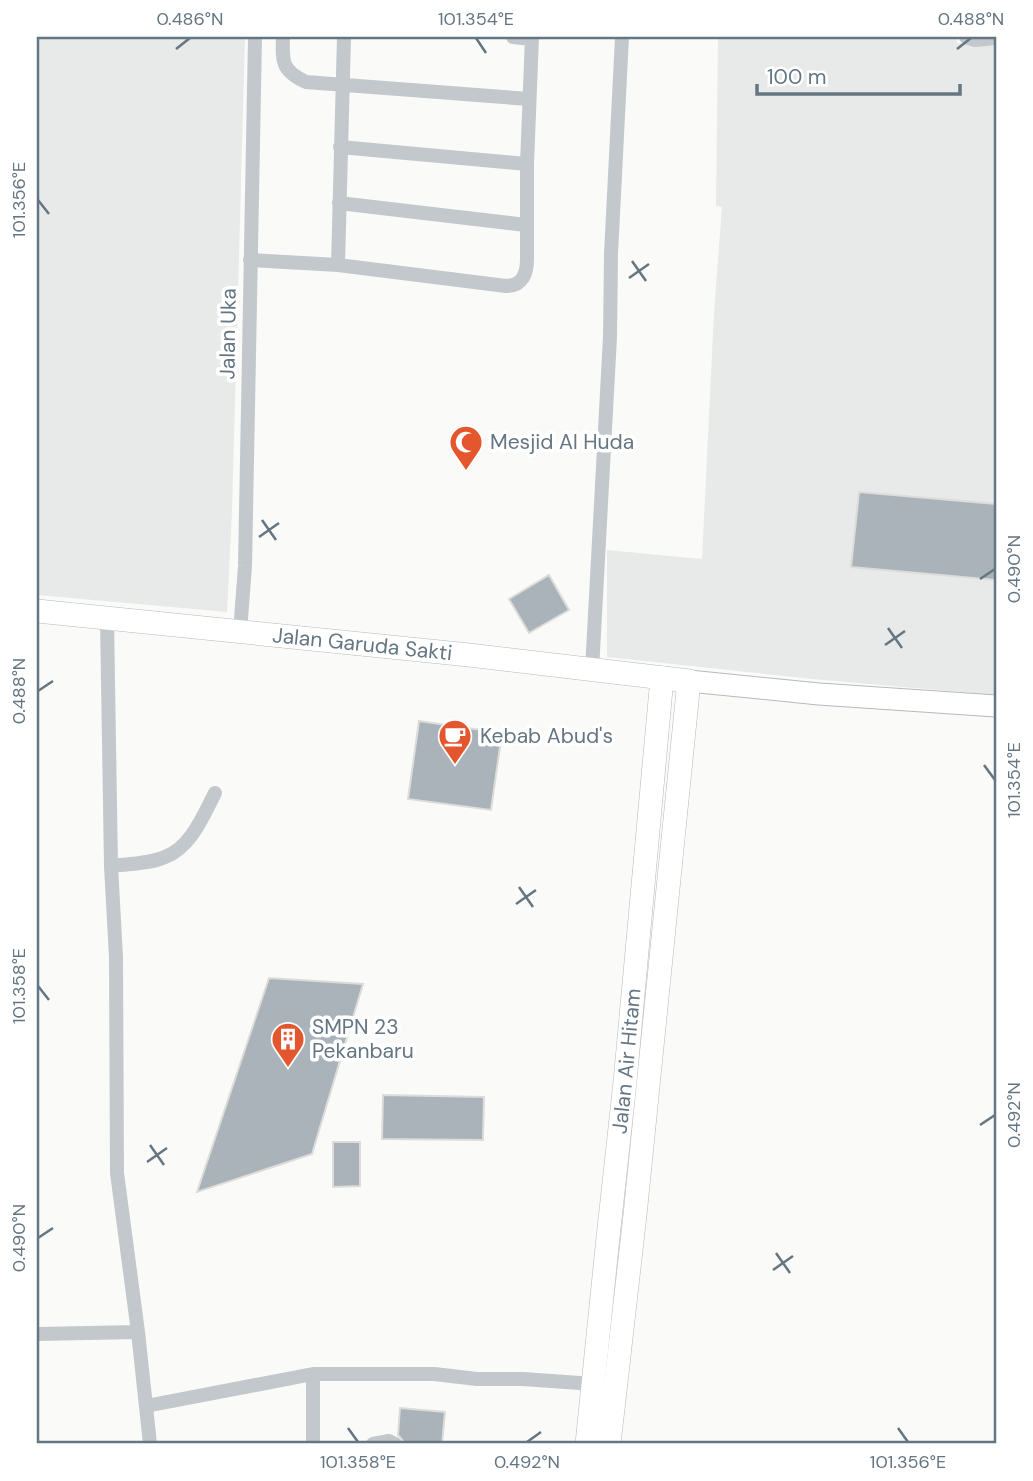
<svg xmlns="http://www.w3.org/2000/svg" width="1033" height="1481" viewBox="0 0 1033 1481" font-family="'DM Sans',sans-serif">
<rect width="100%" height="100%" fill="#fafaf8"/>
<path fill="#e8e9e9" d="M37,37h208l-13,474 -5,101 -190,-17z
M718,37h239v6l39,3v649l-184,-16 -205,-22v-107l95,9 12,-246 8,-106 -6,-1z"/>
<path fill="#aab3b9" stroke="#dcdcda" stroke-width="2" d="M859,492l137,12v76l-145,-13z
M549,575l20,35 -40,23 -20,-34z
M419,721l83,12 -11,77 -83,-11z
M269,978l94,6 -51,170 -115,38z
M383,1095l101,2 -1,43 -101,-1z
M333,1142h27v44l-27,1z
M400,1408l45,4 -3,32 -38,-2 -6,-7z"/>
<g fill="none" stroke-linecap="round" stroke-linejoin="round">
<defs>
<path id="primary" d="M689,681l130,13 177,12"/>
<g id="trunk">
<path id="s1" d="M37,611l432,44 220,26 -54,534 -26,229"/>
<path id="s2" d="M587,1444l20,-197 18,-165 37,-404"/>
</g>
</defs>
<use href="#primary" stroke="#b5babe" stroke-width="23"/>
<use href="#trunk" stroke="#b4b9bd" stroke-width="24"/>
<path stroke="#c3c8cc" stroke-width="14" d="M283,37c-1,25 -1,34 23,45l223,17
M513,37l19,2
M966,37l9,3 21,-2
M340,147l187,17
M339,203l187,22
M250,260l88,5 168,21c17,0 21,-13 21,-27v-95l5,-127
M338,265l6,-228
M107,619l4,247 5,91 1,216 21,159 12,112
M240,632l5,-66 10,-529
M592,670l18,-333 1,-83 11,-217
M111,866c17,-2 38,-2 54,-9 26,-10 38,-41 50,-64
M37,1334l101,-2
M146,1406l167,-32
M313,1444v-70h121l43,5h46l71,5
M373,1444l16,-3 6,3"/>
<use href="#primary" stroke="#fff" stroke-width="21"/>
<use href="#trunk" stroke="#fff" stroke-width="23"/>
</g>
<path fill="none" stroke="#657683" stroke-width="2.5" d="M476,38l10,15M176,49l14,-11M957,49l14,-11M38,200l11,14M632,261l14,20M629,278l20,-14M262,520l14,20M259,537l20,-14M980,579l15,-10M888,628l14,20M885,645l20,-14M38,691l15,-10M984,765l11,15M519,887l14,20M516,904l20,-14M38,986l11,14M980,1125l15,-10M150,1145l14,20M147,1162l20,-14M38,1238l15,-10M776,1253l14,20M773,1270l20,-14M348,1428l10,14M898,1428l10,14M527,1442l14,-10"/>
<defs>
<symbol id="mosque-pin" viewBox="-11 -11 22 30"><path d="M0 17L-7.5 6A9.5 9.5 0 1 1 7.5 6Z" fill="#e4572e" stroke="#fff"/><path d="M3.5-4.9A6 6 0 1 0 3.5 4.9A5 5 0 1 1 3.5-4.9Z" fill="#fff"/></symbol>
<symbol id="cafe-pin" viewBox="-11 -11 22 30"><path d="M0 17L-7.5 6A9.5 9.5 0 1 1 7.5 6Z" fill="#e4572e" stroke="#fff"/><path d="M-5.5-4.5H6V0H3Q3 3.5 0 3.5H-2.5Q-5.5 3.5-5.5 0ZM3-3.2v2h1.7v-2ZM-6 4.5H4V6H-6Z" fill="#fff"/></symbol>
<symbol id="building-pin" viewBox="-11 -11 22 30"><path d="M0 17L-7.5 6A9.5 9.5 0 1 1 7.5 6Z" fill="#e4572e" stroke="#fff"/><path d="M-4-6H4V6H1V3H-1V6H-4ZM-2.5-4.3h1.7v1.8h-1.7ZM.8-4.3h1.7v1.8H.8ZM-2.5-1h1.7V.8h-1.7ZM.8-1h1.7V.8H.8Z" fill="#fff"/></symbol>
</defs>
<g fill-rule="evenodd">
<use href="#mosque-pin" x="447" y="423" width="38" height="52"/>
<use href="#cafe-pin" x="436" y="717" width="38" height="52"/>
<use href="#building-pin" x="269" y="1020" width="38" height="52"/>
</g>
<g text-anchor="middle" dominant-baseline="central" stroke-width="7" stroke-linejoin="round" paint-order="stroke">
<g font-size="21" fill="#657683" stroke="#fff">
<text transform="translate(228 334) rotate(-89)">Jalan Uka</text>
<text stroke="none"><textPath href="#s1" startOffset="327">Jalan Garuda Sakti</textPath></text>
<text stroke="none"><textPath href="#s2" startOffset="385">Jalan Air Hitam</textPath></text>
</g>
<g font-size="21" fill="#657683" stroke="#fff" text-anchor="start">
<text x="490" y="442">Mesjid Al Huda</text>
<text x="480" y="736">Kebab Abud's</text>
<text x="312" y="1027">SMPN 23<tspan x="312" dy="24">Pekanbaru</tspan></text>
</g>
</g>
<rect width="1033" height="1481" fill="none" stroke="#ffffff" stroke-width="77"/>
<path d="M757 84v10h203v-10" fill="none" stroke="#657683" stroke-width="3.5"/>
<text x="767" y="84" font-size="21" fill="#657683" stroke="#ffffff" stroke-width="5" paint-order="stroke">100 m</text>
<rect x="38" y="38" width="957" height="1404" fill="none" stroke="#657683" stroke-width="2.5"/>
<g font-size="18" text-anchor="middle" fill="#657683">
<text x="190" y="25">0.486°N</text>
<text x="476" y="25">101.354°E</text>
<text x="971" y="25">0.488°N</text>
<text transform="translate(19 200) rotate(-90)" y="6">101.356°E</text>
<text transform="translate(1014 569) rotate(-90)" y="6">0.490°N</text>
<text transform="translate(19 691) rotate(-90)" y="6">0.488°N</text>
<text transform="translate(1014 780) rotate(-90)" y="6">101.354°E</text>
<text transform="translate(19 986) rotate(-90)" y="6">101.358°E</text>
<text transform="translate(1014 1115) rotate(-90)" y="6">0.492°N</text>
<text transform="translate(19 1238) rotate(-90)" y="6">0.490°N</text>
<text x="358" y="1468">101.358°E</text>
<text x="527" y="1468">0.492°N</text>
<text x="908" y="1468">101.356°E</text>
</g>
</svg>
